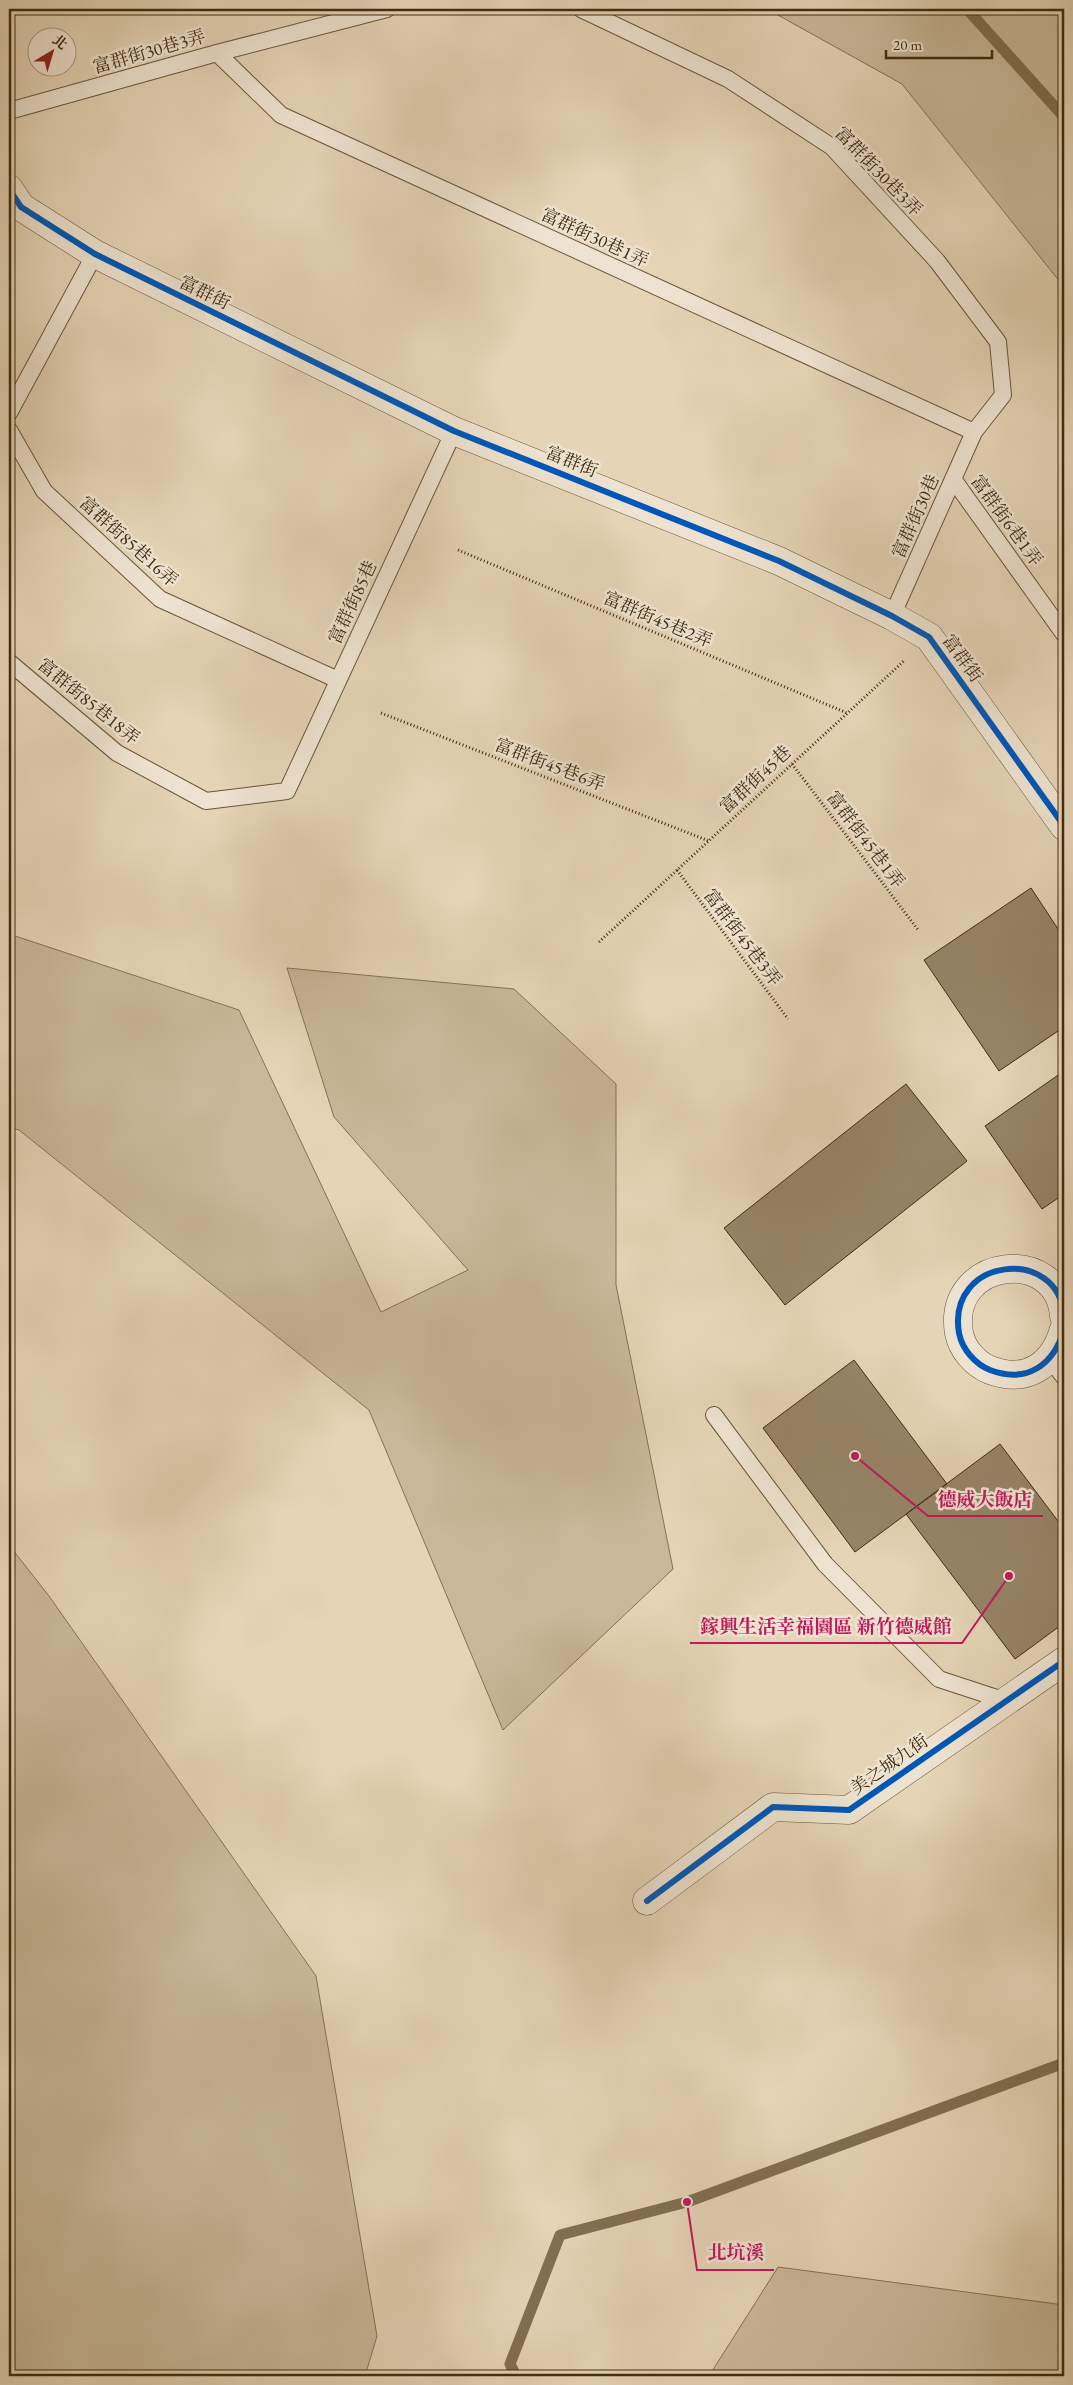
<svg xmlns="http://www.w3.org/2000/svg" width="1073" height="2385" viewBox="0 0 1073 2385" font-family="'EB Garamond','Noto Serif TC',serif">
<rect width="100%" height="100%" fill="#e5d4b6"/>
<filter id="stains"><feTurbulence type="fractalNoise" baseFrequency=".004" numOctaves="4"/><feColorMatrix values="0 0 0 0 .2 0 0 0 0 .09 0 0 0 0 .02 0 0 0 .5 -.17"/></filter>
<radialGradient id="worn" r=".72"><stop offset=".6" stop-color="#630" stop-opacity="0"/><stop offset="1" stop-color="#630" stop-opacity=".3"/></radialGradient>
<path fill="#c9b89a" stroke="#857256" d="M767,9h297v278l-162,-203z
M9,934l230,76 142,302 87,-42 -134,-153 -47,-149 227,21 102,95v201l57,284 -170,161 -134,-320 -350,-280 -10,-3z
M9,1545l40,51 267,380 61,360 -12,40h-356z
M778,2267l286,38v71h-355z"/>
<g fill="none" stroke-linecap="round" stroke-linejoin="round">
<path stroke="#826f52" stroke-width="11" d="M967,9l97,108
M516,2376l-6,-12 50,-129 127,-33 377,-139"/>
</g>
<path fill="#968467" stroke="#412d11" d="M1031,888l33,50v89l-65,44 -75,-111z
M1064,1071v123l-22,15 -57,-83z
M906,1084l61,77 -182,144 -61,-77z
M854,1360l93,124 -92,68 -92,-124z
M1000,1444l64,85v94l-49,36 -109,-145z"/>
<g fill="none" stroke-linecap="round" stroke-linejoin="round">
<defs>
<path id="lane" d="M581,9l147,70 104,68 105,114 61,81 5,53 -29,37 -82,184
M217,53l64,62 693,317
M9,111l208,-58 170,-44
M9,413l86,-159
M9,430l35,61 116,108 178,81
M953,479l111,155
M9,662l108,91 89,48 81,-10 167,-360
M1050,1359l14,18
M714,1415l111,149 114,115 67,22"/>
<path id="street" d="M9,189l12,18 74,47 359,177 325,130 113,55 37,21 135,189
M1064,1316c-5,-71 -118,-59 -105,17 3,16 16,31 31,37 37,14 64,-5 74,-41
M647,1901l126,-94 76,3 215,-149"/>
</defs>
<use href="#lane" stroke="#6a573a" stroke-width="18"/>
<use href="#street" stroke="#6a573a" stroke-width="29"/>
<path stroke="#412d11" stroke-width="3" stroke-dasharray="1 2.5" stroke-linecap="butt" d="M458,550l389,163
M381,713l328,128
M792,764l127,167
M677,870l111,149
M599,942l306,-282"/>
<use href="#lane" stroke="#eee3d0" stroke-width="16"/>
<use href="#street" stroke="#eee3d0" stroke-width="28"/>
<defs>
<path id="cycleway" d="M9,189l12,18 74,47 359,177 325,130 113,55 37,21 135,189
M1064,1316c-5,-71 -118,-59 -105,17 3,16 16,31 31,37 37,14 64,-5 74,-41
M647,1901l126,-94 76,3 215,-149"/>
</defs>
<use href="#cycleway" stroke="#eee3d0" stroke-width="9"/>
<use href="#cycleway" stroke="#0057b8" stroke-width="6"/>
</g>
<g text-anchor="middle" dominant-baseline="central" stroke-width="5" stroke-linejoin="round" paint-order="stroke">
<g font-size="18" fill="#412d11" stroke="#eee3d0">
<text transform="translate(149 51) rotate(-16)">富群街30巷3弄</text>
<text transform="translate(879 171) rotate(46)">富群街30巷3弄</text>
<text transform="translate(595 237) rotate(25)">富群街30巷1弄</text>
<text transform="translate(205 292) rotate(26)">富群街</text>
<text transform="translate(572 461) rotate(22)">富群街</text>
<text transform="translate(915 516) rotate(-66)">富群街30巷</text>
<text transform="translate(1007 520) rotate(54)">富群街6巷1弄</text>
<text transform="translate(129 541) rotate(42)">富群街85巷16弄</text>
<text transform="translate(352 602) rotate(-65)">富群街85巷</text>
<text transform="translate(658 619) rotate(23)">富群街45巷2弄</text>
<text transform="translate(963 658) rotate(54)">富群街</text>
<text transform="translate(89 701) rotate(39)">富群街85巷18弄</text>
<text transform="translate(550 764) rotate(21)">富群街45巷6弄</text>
<text transform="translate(755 779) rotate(-43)">富群街45巷</text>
<text transform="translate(866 839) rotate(53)">富群街45巷1弄</text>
<text transform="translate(743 937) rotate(53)">富群街45巷3弄</text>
<text transform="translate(889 1764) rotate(-35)">美之城九街</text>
</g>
</g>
<path fill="none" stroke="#c2185b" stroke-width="2" d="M855 1456L928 1516H1043M1009 1576L962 1643H690M687 2202L697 2270H774"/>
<g fill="#c2185b" stroke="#eee3d0" stroke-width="2">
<circle cx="855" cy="1456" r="5"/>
<circle cx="1009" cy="1576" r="5"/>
<circle cx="687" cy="2202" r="5"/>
</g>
<g font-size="19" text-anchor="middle" font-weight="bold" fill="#c2185b" stroke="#eee3d0" stroke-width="5" stroke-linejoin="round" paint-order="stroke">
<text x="985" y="1506">德威大飯店</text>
<text x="826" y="1633">鎵興生活幸福園區 新竹德威館</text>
<text x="736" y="2259">北坑溪</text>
</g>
<rect width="1073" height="2385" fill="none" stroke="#e5d4b6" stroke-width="30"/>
<rect x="10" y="10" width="1053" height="2365" fill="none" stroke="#412d11" stroke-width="2.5"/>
<rect x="15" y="15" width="1043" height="2355" fill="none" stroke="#412d11"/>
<g transform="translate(52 52) rotate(38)"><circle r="24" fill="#eee3d0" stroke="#a99a84"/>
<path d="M0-4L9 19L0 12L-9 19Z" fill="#8f2418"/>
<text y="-8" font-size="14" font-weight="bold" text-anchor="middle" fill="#412d11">北</text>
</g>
<path d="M886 50v8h106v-8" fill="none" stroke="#412d11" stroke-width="2.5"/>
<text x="893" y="50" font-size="15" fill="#412d11" stroke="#eee3d0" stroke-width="4" paint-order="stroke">20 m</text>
<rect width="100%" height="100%" filter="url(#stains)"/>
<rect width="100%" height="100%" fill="url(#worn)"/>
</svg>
